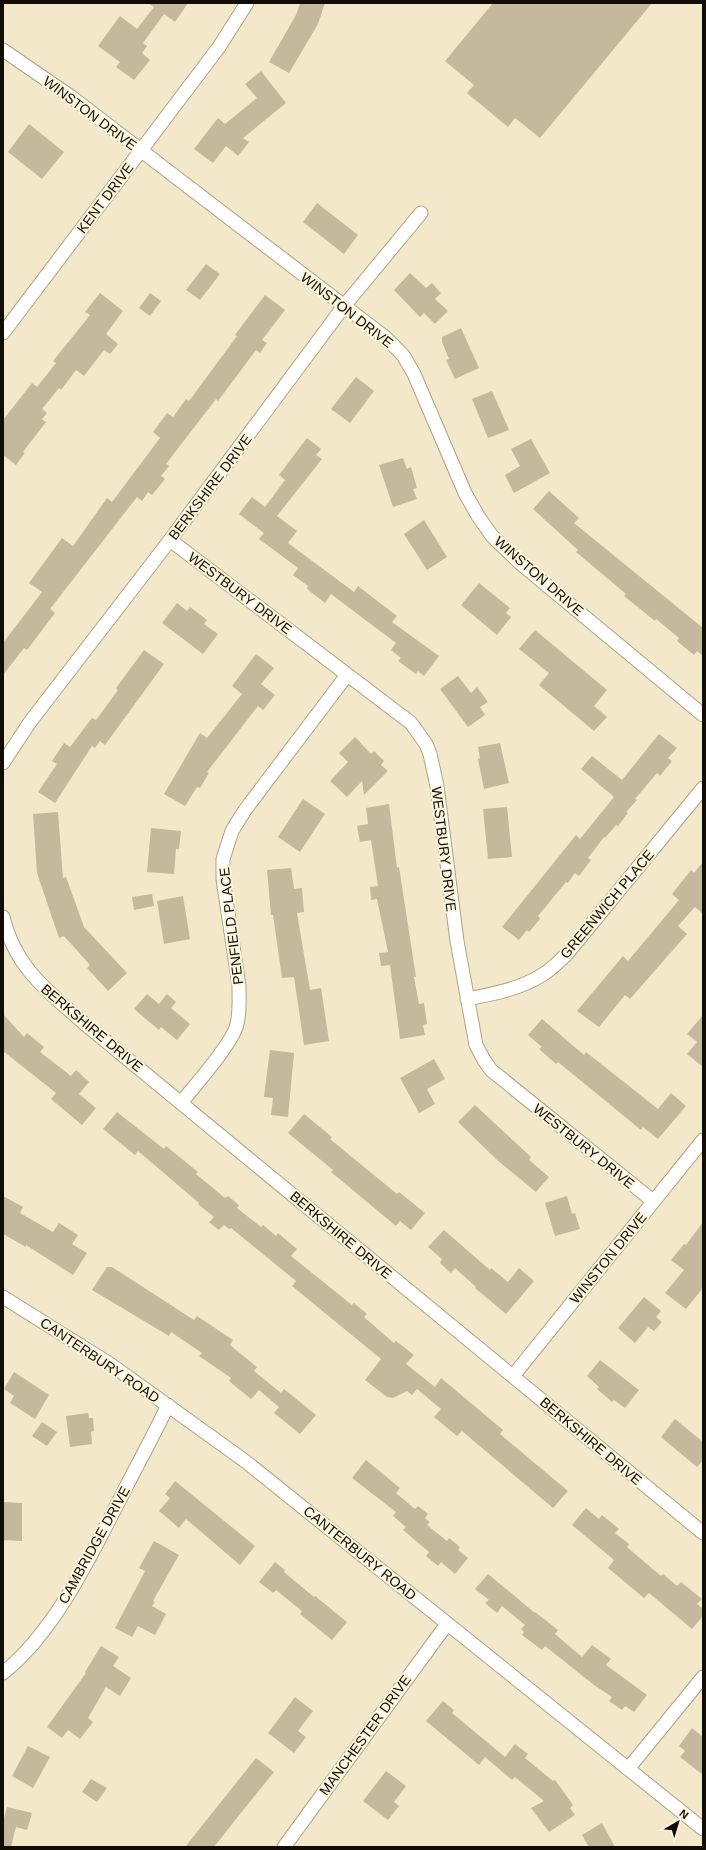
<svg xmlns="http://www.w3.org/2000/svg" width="706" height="1850" viewBox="0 0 706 1850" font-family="Helvetica,sans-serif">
<rect width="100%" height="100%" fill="#f3e8ca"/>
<path fill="#c4b99d" d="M148,3h40l-13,19 -11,-8 -21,29 4,3 -5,7 8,7 -16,20 -18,-13 4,-5 -22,-16 22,-30 17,13 17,-22z
M300,3h25l-7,21 -29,49 -20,-11 27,-47z
M493,3h159l-112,135 -25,-20 -7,9 -41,-34 7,-8 -29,-24z
M261,71l25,32 -43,35 6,4 -11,14 -12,-10 -13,17 -19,-14 24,-31 7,6 32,-26 -12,-14z
M29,124l35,28 -22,27 -34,-27z
M317,203l41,32 -14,19 -41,-32z
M206,264l14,10 -20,26 -14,-10z
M410,273l16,15 6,-5 9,10 -6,6 13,12 -13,13 -11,-11 -4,4 -26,-27z
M100,293l23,18 -17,23 12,10 -8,10 -6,-4 -20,26 -8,-6 -15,20 -2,-2 -17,21 5,4 -5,6 4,3 -23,30 2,1 -9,12 -13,-10v-35l29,-37 5,4 19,-24 -3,-2 37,-46 -5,-3z
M150,293l11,8 -11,15 -11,-8z
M265,295l20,15 -23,30 5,3 -7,10 -4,-3 -38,51 -2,-2 -50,65 3,2 -8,10 4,3 -13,16 -4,-3 -6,9 -5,-4 -87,112 5,4 -28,37 -3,-2 -21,27v-32l39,-51 -13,-9 33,-45 11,8 34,-48 5,4 48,-64 -7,-6 14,-19 6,4 13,-18 3,2 48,-65 -2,-1z
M461,328l18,40 -24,11 -9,-19 3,-1 -7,-17v-5z
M356,377l18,14 -24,32 -19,-14z
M492,391l17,39 -21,8 -16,-39z
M307,438l14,11 -5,6 6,4 -45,57 20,15 -9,12 66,49 4,-6 39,30 -5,6 47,34 -15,20 -6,-5 -2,3 -18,-13 3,-3 -10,-8 5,-7 -65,-49 -6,9 -18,-14 1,-3 -15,-11 5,-7 -39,-29 5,-6 -25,-19 13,-17 13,10 20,-27 -6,-5z
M531,439l19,34 -36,20 -9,-18 15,-9 -9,-17z
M403,458l4,11 4,-2 6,21 -4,1 4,10 -24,8 -14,-42z
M549,491l30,27 -5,5 129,105v28l-6,-5 -3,4 -17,-14 2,-3 -23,-19 -1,2 -31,-25 2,-2 -50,-42 2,-2 -45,-41z
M424,520l23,37 -20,13 -23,-36z
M479,583l31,25 -4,5 5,4 -14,18 -36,-30z
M177,603l10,8 3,-4 17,13 -3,4 14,10 -15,20 -41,-31z
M535,630l72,60 -13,16 13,11 -13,14 -55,-46 10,-12 -30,-24z
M144,650l20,14 -59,81 -5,-4 -5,7 -3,-2 -37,57 -17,-11 19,-28 -5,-3 12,-18 6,4 22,-29 4,2 22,-30 -2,-2z
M256,654l18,14 -13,16 14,11 -12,15 -5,-4 -51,66 2,1 -9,15 -3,-1 -12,19 -21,-12 36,-61 7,5 35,-44 -10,-8z
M458,676l13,17 6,-6 11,15 -8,5 5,8 -17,12 -28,-38z
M659,734l18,14 -9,10 4,3 -12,15 -3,-3 -22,26 2,1 -11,12 2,1 -10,13 -2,-1 -11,13 -1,-1 -16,21 3,2 -12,16 -4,-3 -7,10 -2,-1 -28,34 2,3 -11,13 -2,-2 -8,10 -17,-13 74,-92 4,4 34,-42 -33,-28 11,-13 30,24z
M355,737l16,17 3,-3 10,10 -3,4 7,6 -24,24 -2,-14 -15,16 -17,-16 18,-19 -9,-9z
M500,743l9,40 -25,6 -6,-30 2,-1 -2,-11z
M303,799l22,15 -25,38 -22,-15z
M389,804l8,64 2,-1 17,110h-2l5,27 5,-1 3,21 -4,1 2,10 -25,4 -10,-74 -9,1 -2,-13 9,-1 -11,-53 -6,1 -1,-13 8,-1 -7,-46 -11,2 -3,-16 11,-2 -2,-16z
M507,807l5,50 -24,2 -5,-50z
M58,812l5,66 3,-1 18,50 43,46 -19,18 -21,-23 3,-3 -26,-29 -5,2 -22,-65 -4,-59z
M151,828l30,3 -2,18h-3l-2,25 -27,-2z
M703,862v52l-8,-7 -17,19 9,8 -57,65 -5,-4 -26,32 -22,-16 46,-55 5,5 51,-61 -7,-6 19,-24 3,3z
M291,868l3,21 8,-1 2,24 -7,1 13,77 11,-2 8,53 -25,4 -10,-68 -12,1 -9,-63h-2l-4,-45z
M152,894l2,12 -20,4 -2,-13z
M183,896l7,43 -26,5 -7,-43z
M147,994l12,10 8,-10 9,8 -5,6 19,16 -13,16 -16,-13 -2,3 -25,-21z
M3,1014l21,23 3,-4 17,14 -4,5 31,24 5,-6 13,12 -10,12 17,14 -14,17 -31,-26 5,-6 -53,-42z
M703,1015v52l-16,-13 10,-12 -10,-8z
M542,1019l42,36 2,-3 72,57 13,-16 15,13 -28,33 -15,-12 -2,3 -83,-68 -2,2 -17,-15 3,-2 -14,-12z
M270,1050l24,3 -6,64 -17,-2 2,-17 -9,-1z
M434,1059l11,20 -18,10 8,15 -16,9 -19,-35z
M475,1105l56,52 -2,3 20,17 -13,15 -39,-32 -39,-38z
M117,1112l47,37 2,-3 32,26 -2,2 29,24 3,-2 11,9 -2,3 24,19 2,-2 13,11 2,-3 19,16 -6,7 61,49 2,-2 13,11 -3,3 30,26 2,-2 18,14 -8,9 29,23 6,-9 62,52 -3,4 68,57 -15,17 -91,-77 -5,5 -23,-19 7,-8 -24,-20 -5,6 -5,-4 -14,7 -6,-1 -22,-17 16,-21 -89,-73 4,-5 -65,-53 -2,1 -5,-4 -5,5 -10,-8 5,-5 -16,-13 1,-1 -61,-52 -3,4 -32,-26z
M304,1114l28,23 -2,2 67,55 2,-2 26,21 -14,17 -11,-9 -4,5 -65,-54 2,-2 -45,-37z
M3,1196l20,11 -3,6 33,19 6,-9 19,12 -6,9 15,9 -14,22 -47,-30v2l-23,-13z
M567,1196l5,18 3,-1 5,16 -25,7 -10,-33z
M703,1222v66l-17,21 -21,-16 19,-23 -13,-10 13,-16 2,1z
M444,1230l46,40 1,-2 17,14 11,-14 15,13 -28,33 -31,-26 1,-1 -21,-19 -4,5 -11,-10 2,-4 -14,-12z
M107,1267h5l82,53 3,-4 36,24 -3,5 27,22 -3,4 27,22 3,-4 32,26 -16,19 -26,-21 5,-6 -20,-17 -8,9 -22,-18 2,-3 -32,-22 3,-3 -31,-21 -2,4 -77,-46z
M644,1297l17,14 -5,6 6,5 -8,9 -6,-4 -13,16 -17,-15z
M600,1360l39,30 -14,18 -11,-8 -2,2 -15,-13 2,-2 -12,-11z
M14,1372l35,23 -14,24 -25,-16 4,-7 -10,-7z
M88,1413l1,5h4l1,13 -3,1 1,12 -22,3 -4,-31z
M675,1419l28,23v18l-6,7 -36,-30z
M42,1422l15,10 -10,14 -15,-10z
M366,1460l34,28 -4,5 19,16 3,-3 10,8 -3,4 5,4 -3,3 20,16 2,-3 11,9 -2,3 10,8 -13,16 -14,-12 -3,4 -12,-10 3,-4 -26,-22 3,-3 -13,-11 3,-4 -44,-34z
M175,1481l80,65 -15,19 -54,-46 -7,9 -20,-17 11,-13 -5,-4z
M3,1502l19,1v38l-19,-1z
M586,1508l13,11 3,-4 17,14 -4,4 14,11 -2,3 34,29 2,-2 14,12 4,-4 21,17 -5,5 6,5v7l-11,13 -43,-36 -5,5 -36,-30 6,-8 -42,-35z
M154,1541l25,14 -26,46 2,1 -3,4 14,8 -11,21 -17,-9 -6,11 -17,-9 30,-57 -6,-3z
M275,1562l10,8 -1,2 30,25 1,-1 32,26 -15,18 -32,-26 2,-3 -26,-21 -3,3 -14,-11z
M488,1574l47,39v-1l23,18 -3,4 27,23 10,-12 19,14 -5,6 41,30 -13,17 -9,-6 -3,4 -13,-9 3,-4 -18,-12 -49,-39 -3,4 -20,-15 2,-3 -3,-3 4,-4 -23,-19 -5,7 -12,-10 4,-3 -14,-11z
M101,1646l18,11 -6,9 18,12 -11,18 -14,-9 -18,31 5,4 -13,17 -12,-9 -6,8 -15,-11 39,-54 -1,-1z
M295,1697l18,14 -15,20 8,6 -12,16 -26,-20z
M443,1701l11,9 -2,3 53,44 10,-13 13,10 -3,4 28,23 2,-1 18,25 -3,3 5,7 -26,17 -18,-24 13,-7 -29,-24 -3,3 -27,-23 -6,8 -53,-44z
M692,1728l11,9v38l-23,-18 5,-6 -6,-5z
M28,1746l22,11 -17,31 -21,-12z
M256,1758l18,14 -34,42 -26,33h-29z
M386,1771l20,15 -12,16 5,4 -11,14 -25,-19z
M91,1779l16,9 -10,14 -15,-10z
M7,1807l25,6 -5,17 -11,-3 -5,20h-8v-25z
M602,1823l13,24h-26l-7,-12z"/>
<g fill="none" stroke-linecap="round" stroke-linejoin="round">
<defs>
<path id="minor" d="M3,50l67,46 316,242 17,17 11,19 51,119 13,23 14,20 28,27 183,152
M3,333l216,-286 28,-44
M170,540l241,183 15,21 4,10 7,32 20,155 19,104 8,15 7,10 162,131
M3,763l27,-41 140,-182 174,-234 77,-93
M3,917c12,51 45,74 82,107l618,509
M467,999c26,-5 53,-10 75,-24 9,-5 16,-13 24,-20l137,-167
M181,1103c14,-18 52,-60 56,-79 3,-12 2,-25 2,-38l-16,-107v-20l9,-28 13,-21 102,-135
M3,1297l107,67 135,97 458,368
M513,1376l190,-236
M3,1673c52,-41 88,-118 118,-176 15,-30 32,-60 47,-92
M628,1769l75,-92
M284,1847l163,-223"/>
</defs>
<use href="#minor" stroke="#aca286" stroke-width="15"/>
<use href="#minor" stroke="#fff" stroke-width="13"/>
</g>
<g text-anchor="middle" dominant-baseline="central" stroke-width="4" stroke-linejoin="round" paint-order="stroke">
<g font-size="14" fill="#110d04" stroke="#fef5dd">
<text transform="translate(90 113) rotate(37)">WINSTON DRIVE</text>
<text transform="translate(105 198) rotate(-53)">KENT DRIVE</text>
<text transform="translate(347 310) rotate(38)">WINSTON DRIVE</text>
<text transform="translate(210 487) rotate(-53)">BERKSHIRE DRIVE</text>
<text transform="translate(539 576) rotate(41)">WINSTON DRIVE</text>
<text transform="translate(240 593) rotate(37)">WESTBURY DRIVE</text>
<text transform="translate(444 849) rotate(83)">WESTBURY DRIVE</text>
<text transform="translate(607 904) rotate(-50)">GREENWICH PLACE</text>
<text transform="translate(231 926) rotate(-97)">PENFIELD PLACE</text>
<text transform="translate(92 1028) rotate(40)">BERKSHIRE DRIVE</text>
<text transform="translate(584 1146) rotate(39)">WESTBURY DRIVE</text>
<text transform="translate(341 1235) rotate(40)">BERKSHIRE DRIVE</text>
<text transform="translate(608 1258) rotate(-51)">WINSTON DRIVE</text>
<text transform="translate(100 1360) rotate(34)">CANTERBURY ROAD</text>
<text transform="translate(591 1441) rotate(40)">BERKSHIRE DRIVE</text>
<text transform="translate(94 1545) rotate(-61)">CAMBRIDGE DRIVE</text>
<text transform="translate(360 1553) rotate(39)">CANTERBURY ROAD</text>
<text transform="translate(365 1735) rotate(-54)">MANCHESTER DRIVE</text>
</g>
</g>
<rect width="706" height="1850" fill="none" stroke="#110d04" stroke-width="8"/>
<g transform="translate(678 1822) rotate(38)" stroke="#fef5dd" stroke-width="3" paint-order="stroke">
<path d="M0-3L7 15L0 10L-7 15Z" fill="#110d04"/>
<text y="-6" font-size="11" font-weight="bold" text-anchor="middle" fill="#110d04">N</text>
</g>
</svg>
